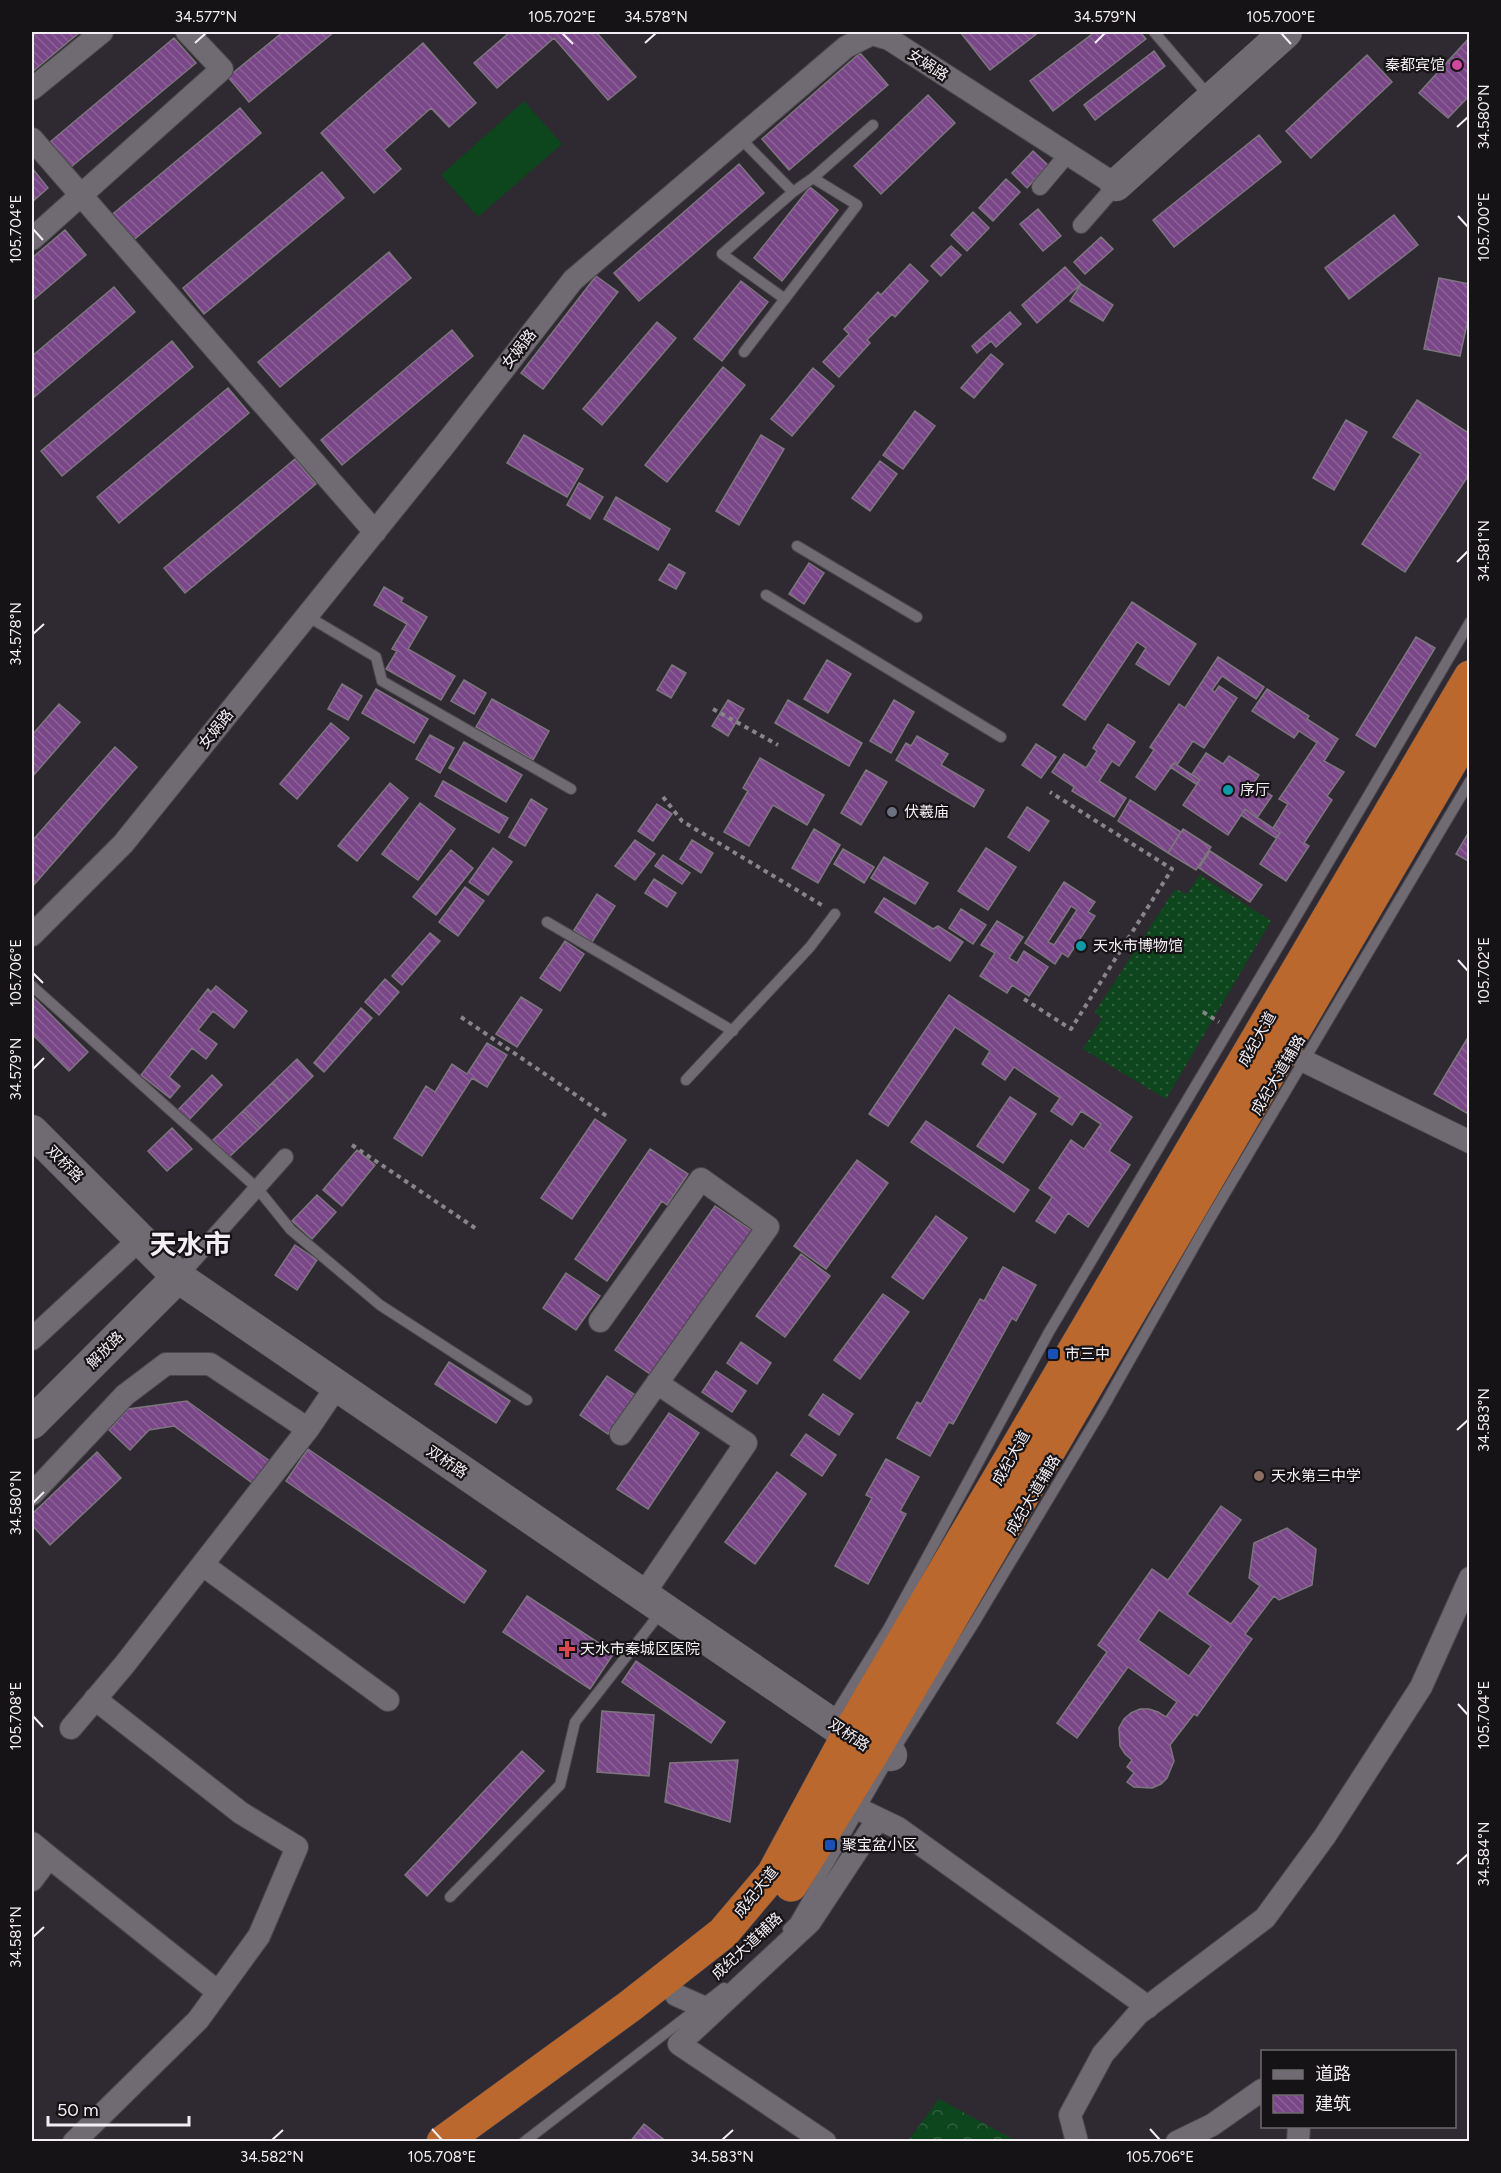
<svg xmlns="http://www.w3.org/2000/svg" width="1501" height="2173" viewBox="0 0 1501 2173" font-family="Figtree,'Noto Sans SC',sans-serif">
<defs>
<pattern id="grass-dots" width="8" height="8" patternUnits="userSpaceOnUse" patternTransform="scale(1.5)"><rect width="8" height="8" fill="#0d451c"/><path d="M2 2h.1M6 6h.1" fill="none" stroke="#31603d" stroke-width="1.8" stroke-linecap="round"/></pattern>
<pattern id="park-crowns" width="20" height="18" patternUnits="userSpaceOnUse" patternTransform="scale(1.5)"><rect width="20" height="18" fill="#0d451c"/><path d="M2 6a3 3 0 1 1 6 0M12 15a3 3 0 1 1 6 0" fill="none" stroke="#31603d"/></pattern>
<pattern id="building-back-hatch" width="6" height="6" patternUnits="userSpaceOnUse" patternTransform="scale(1.5)"><rect width="6" height="6" fill="#794687"/><path d="M-1 5l2 2M0 0l6 6M5-1l2 2" fill="none" stroke="#8c6198"/></pattern>
</defs>
<rect width="100%" height="100%" fill="#2f2a31"/>
<path fill="url(#grass-dots)" d="M1200,875l71,46 -105,178 -83,-50 19,-30 -7,-7 80,-123 12,5z"/>
<path fill="url(#park-crowns)" d="M939,2099l77,42h-108z"/>
<path fill="#0d451c" d="M524,101l38,43 -84,73 -37,-42z"/>
<path fill="url(#building-back-hatch)" stroke="#7d767e" stroke-width="1.5" fill-rule="evenodd" d="M32,32h48l-48,40z
M283,32h51l-85,70 -21,-25z
M510,32h86l40,45 -28,23 -54,-62 -57,50 -23,-25z
M963,32h76l-49,38 -29,-37z
M1095,32h45l6,7 -93,72 -23,-30z
M1470,37v58l-22,23 -29,-25z
M174,38l22,25 -125,104 -21,-25z
M423,43l53,60 -27,24 -18,-19 -47,42 17,19 -27,24 -53,-60z
M1154,51l11,15 -70,54 -11,-15z
M860,53l28,32 -99,85 -27,-31z
M1367,55l25,27 -81,76 -25,-27z
M928,95l27,28 -74,71 -27,-28z
M240,108l21,25 -131,110 -21,-26z
M1259,135l22,27 -107,85 -21,-27z
M1033,151l15,14 -21,23 -15,-15z
M739,164l25,29 -125,108 -25,-28z
M32,168l16,20 -16,14z
M322,172l22,26 -140,116 -21,-26z
M1006,179l14,13 -27,29 -14,-13z
M810,187l28,23 -56,71 -28,-23z
M1038,209l23,27 -18,15 -23,-27z
M973,212l16,16 -22,23 -16,-16z
M1394,215l24,30 -69,54 -24,-31z
M65,230l21,25 -54,46v-43z
M1101,237l12,12 -28,25 -11,-12z
M951,246l10,9 -20,21 -10,-10z
M389,252l22,26 -131,109 -22,-25z
M910,264l18,17 -33,36 -3,-3 -25,26 3,3 -31,34 -16,-15 26,-28 -5,-5 34,-37 3,3z
M1065,267l16,17 -44,39 -15,-18z
M596,276l22,16 -75,97 -22,-16z
M1439,278l31,6v26l-10,46 -36,-7z
M741,281l27,21 -46,59 -28,-22z
M1081,284l32,21 -10,16 -33,-20z
M114,287l21,25 -103,87v-43z
M1010,312l11,12 -25,23 -5,-6 -14,12 -5,-7z
M657,322l19,16 -74,87 -19,-16z
M452,330l21,26 -131,109 -21,-25z
M172,341l21,26 -131,109 -21,-25z
M991,354l12,10 -29,34 -13,-10z
M723,367l22,18 -78,97 -22,-17z
M813,368l21,18 -42,50 -21,-17z
M228,388l21,25 -130,110 -22,-26z
M1417,400l53,34v39l-65,99 -43,-28 59,-90 -28,-17z
M915,411l20,15 -32,43 -20,-14z
M1346,420l21,12 -33,58 -21,-12z
M524,435l59,34 -16,28 -60,-34z
M761,435l23,14 -45,76 -23,-14z
M295,459l21,25 -131,109 -21,-25z
M880,461l17,13 -27,37 -18,-13z
M579,483l24,14 -13,22 -23,-14z
M616,497l54,32 -12,21 -54,-31z
M809,563l15,10 -20,31 -15,-10z
M669,564l16,9 -9,16 -17,-9z
M384,587l19,11 -2,4 26,15 -19,32 47,27 -14,24 -55,-31 11,-18 -5,-2 15,-25 -33,-19z
M1132,602l64,42 -27,41 -33,-21 10,-16 -9,-6 -52,78 -22,-15z
M1416,637l19,11 -60,99 -19,-12z
M1218,657l46,30 -8,12 -34,-23 -10,14 3,2 4,-6 18,12 -33,50 -11,-7 -16,24 -3,-2 -19,27 -19,-13 18,-27 -4,-3 29,-43 6,4z
M827,660l24,14 -23,39 -24,-14z
M672,665l14,8 -15,25 -14,-8z
M464,680l22,13 -12,21 -23,-13z
M342,684l20,12 -14,24 -20,-11z
M376,689l52,30 -14,24 -52,-30z
M1267,689l42,27 -2,3 31,20 -14,22 20,11 -17,24 5,4 -28,43 5,3 -23,35 -26,-17 20,-31 -7,-5 15,-24 -9,-5 38,-56 -18,-12 -5,7 -42,-27z
M492,699l57,32 -16,29 -57,-33z
M728,700l16,9 -16,27 -16,-10z
M788,700l74,43 -13,23 -74,-43z
M894,700l20,12 -23,41 -21,-12z
M59,704l21,18 -48,55v-42z
M331,723l18,15 -52,61 -17,-15z
M1108,724l27,18 -16,24 -7,-5 -13,20 27,17 -12,19 -42,-26 2,-4 -22,-15 12,-18 22,14 11,-17 -4,-3z
M430,735l24,13 -14,25 -24,-14z
M917,736l31,18 -7,11 43,25 -10,17 -78,-47 10,-17 5,3z
M464,742l58,33 -16,27 -57,-34z
M1036,744l20,13 -15,21 -19,-13z
M115,747l22,20 -105,120v-46z
M1206,753l17,11 6,-8 30,19 -6,9 19,12 -15,22 -12,-9 -17,26 -45,-30 17,-25 -8,-6z
M760,758l64,37 -17,30 -34,-20 -24,41 -25,-14 24,-41 -5,-3z
M1174,763l26,17 -4,4 -26,-17z
M866,770l21,12 -26,43 -20,-12z
M443,781l65,37 -9,15 -64,-37z
M390,783l18,15 -51,63 -19,-15z
M531,799l16,10 -22,37 -16,-9z
M1130,800l51,32 -13,21 -50,-32z
M420,803l35,26 -37,51 -36,-26z
M657,804l15,10 -19,27 -15,-10z
M1027,807l22,14 -20,30 -21,-14z
M1245,809l35,24 -4,5 -35,-23z
M814,829l26,16 -22,38 -26,-15z
M1183,829l28,18 -15,23 -28,-17z
M1470,830v32l-14,-8z
M635,840l20,14 -20,26 -20,-14z
M692,840l21,13 -12,20 -21,-14z
M493,848l19,14 -24,33 -19,-13z
M986,848l30,19 -28,43 -30,-19z
M843,849l31,18 -10,16 -30,-19z
M451,850l22,18 -37,47 -23,-18z
M1210,851l52,34 -12,17 -51,-34z
M663,855l27,18 -8,11 -27,-18z
M884,857l44,26 -13,21 -44,-26z
M654,879l22,14 -9,14 -22,-14z
M1064,882l31,20 -7,10 7,4 -27,41 -6,-4 -7,11 -30,-21zM1071,906l6,4 -23,35 -6,-3z
M465,887l19,14 -26,35 -19,-14z
M597,894l18,12 -23,36 -18,-12z
M884,898l49,31 5,-3 25,16 -13,19 -75,-49z
M961,909l25,16 -13,19 -24,-16z
M997,921l26,16 -14,21 8,5 7,-12 24,16 -19,29 -17,-11 -5,8 -27,-17 15,-23 -14,-8z
M430,933l10,8 -38,44 -10,-9z
M565,941l19,13 -24,37 -20,-13z
M385,979l14,13 -20,23 -14,-13z
M216,986l31,25 -13,17 -21,-17 -15,19 19,14 -11,15 -14,-11 -23,29 11,9 -10,12 -29,-23 67,-86 3,3z
M949,995l183,122 -23,34 21,14 -42,62 -20,-14 -13,20 -19,-12 16,-24 -13,-9 32,-48 13,9 17,-25 -20,-13 -9,14 -21,-14 9,-13 -46,-31 -9,13 -23,-16 8,-13 -35,-24 -67,99 -19,-12z
M33,997l55,55 -19,19 -37,-37v-35z
M521,997l21,13 -25,37 -21,-13z
M361,1008l11,10 -48,54 -10,-9z
M1470,1034v81l-36,-21z
M487,1043l20,12 -20,32 -15,-9 -50,78 -28,-18 32,-52 9,6 17,-28 15,10z
M297,1059l16,17 -24,24 -17,-17z
M212,1075l10,10 -34,36 -11,-10z
M272,1083l17,17 -29,28 -17,-17z
M1010,1097l26,17 -33,49 -26,-17z
M243,1111l17,17 -31,29 -16,-17z
M595,1119l31,21 -54,79 -31,-21z
M926,1121l103,69 -15,22 -103,-70z
M172,1128l20,21 -25,22 -19,-20z
M650,1149l38,25 -21,31 -5,-4 -55,80 -32,-22z
M357,1150l18,15 -33,41 -19,-16z
M857,1160l31,23 -62,86 -32,-23z
M317,1195l19,17 -24,27 -20,-18z
M715,1206l37,25 -99,145 -38,-26z
M936,1216l31,22 -44,61 -31,-22z
M295,1245l22,15 -20,30 -22,-15z
M801,1254l29,22 -45,61 -29,-21z
M1003,1267l33,18 -20,36 -4,-3 -59,106 -4,-2 -19,34 -33,-18 20,-36 4,2 59,-105 4,2z
M566,1273l34,23 -24,34 -33,-22z
M883,1294l26,18 -49,67 -26,-19z
M741,1342l30,21 -14,21 -30,-21z
M449,1362l61,39 -14,22 -61,-39z
M716,1371l30,20 -14,21 -30,-20z
M607,1376l28,19 -27,39 -28,-19z
M823,1394l30,20 -14,21 -30,-20z
M187,1401l84,61 -16,23 -81,-59 -25,4 -19,20 -21,-20 19,-21z
M669,1413l30,20 -51,76 -31,-20z
M806,1434l30,21 -14,21 -31,-21z
M308,1449l178,122 -22,32 -178,-122z
M97,1452l24,26 -71,67 -18,-20v-11z
M886,1459l33,18 -19,34 6,3 -38,70 -33,-18 37,-68 -6,-3z
M777,1472l29,22 -51,70 -30,-22z
M1221,1506l20,14 -54,74 44,30 29,-38 -11,-8 5,-35 33,-15 29,21 -4,36 -33,15 -5,-4 -29,38 7,5 -55,77 -3,-2 -24,31 4,16 -7,17 -6,6 -9,4 -18,-1 -7,-5 7,-9 -7,-6 5,-7 -7,-6 -5,-8 -1,-18 5,-9 7,-6 9,-4h9l9,3 8,5 11,-15 -49,-35 -51,71 -20,-15 50,-71 -9,-7 54,-76 16,11zM1159,1610l52,36 -22,30 -51,-36z
M527,1596l87,57 -24,36 -87,-57z
M636,1661l89,61 -14,21 -89,-61z
M602,1711l52,4 -5,61 -52,-4z
M522,1751l22,20 -117,125 -22,-21z
M738,1760l-8,62 -65,-20 5,-39z
M644,2124l19,15 -2,3h-31z"/>
<g fill="none" stroke-linecap="round" stroke-linejoin="round">
<defs>
<path id="service" d="M1154,32l55,64
M740,138l53,54 20,-14 44,27 -113,147
M813,178l60,-53
M785,299l-63,-45 71,-62
M797,546l120,71
M766,595l235,142
M307,616l69,41 6,24 189,108
M547,922l186,109
M32,986l225,202 34,42 89,75 147,95
M686,1080l124,-133 25,-33
M831,1721l57,-92 161,-297 319,-536 102,-174
M450,1897l110,-112 15,-63 86,-110
M788,1929l7,-7 96,-167 85,-135 124,-207 108,-191 262,-441
M524,2142l200,-154"/>
<path id="pedestrian" d="M1040,187l27,-32
M1081,225l35,-40
M178,1277l107,-120"/>
<path id="minor" d="M32,89l70,-57
M32,139l343,393
M32,239l190,-170 -35,-37
M32,935l91,-91 320,-397 130,-167 273,-233 26,-13 17,5 227,146
M1304,1061l166,81
M600,1321l101,-142 67,48 -147,207
M32,1339l108,-100
M32,1494l93,-99 41,-31h44l98,65 29,-43
M203,1565l185,135
M643,1595l103,-152 -89,-60
M71,1728l54,-64 183,-235
M842,1801l56,27 250,179
M32,1843l17,14 -17,23
M49,1857l169,135
M676,1995l25,11 11,7
M74,2142l124,-122 61,-84 38,-89 -56,-34 -146,-114
M825,2142l-146,-98 131,-122 68,-103
M1077,2142l-7,-27 33,-61 35,-40 127,-96 60,-82 96,-149 49,-109
M1177,2142l35,-17 50,-35
M1298,2142l1,-16"/>
<path id="secondary" d="M1116,185l170,-153
M32,1131l146,146 695,475 18,3
M32,1423l146,-146"/>
<path id="trunk" d="M791,1885l82,-133 597,-1023
M443,2142l187,-136 93,-73 50,-59 75,-139 622,-1058"/>
</defs>
<use href="#service" stroke="#4c474d" stroke-width="12"/>
<use href="#pedestrian" stroke="#4c474d" stroke-width="18"/>
<use href="#minor" stroke="#4c474d" stroke-width="24"/>
<use href="#secondary" stroke="#4c474d" stroke-width="33"/>
<use href="#trunk" stroke="#4c474d" stroke-width="34"/>
<path stroke="#89848a" stroke-width="4" stroke-dasharray="4.5 4.5" stroke-linecap="butt" d="M713,709l65,36
M663,797l19,24 143,86
M1024,999l47,30 101,-160 -122,-77
M1203,1012l16,10
M461,1017l147,100
M352,1145l126,85"/>
<use href="#service" stroke="#706a72" stroke-width="10"/>
<use href="#pedestrian" stroke="#706a72" stroke-width="16"/>
<use href="#minor" stroke="#706a72" stroke-width="22"/>
<use href="#secondary" stroke="#706a72" stroke-width="32"/>
<use href="#trunk" stroke="#bb682e" stroke-width="33"/>
</g>
<path fill="none" stroke="#f2eef3" stroke-width="2" d="M562,33l11,11M1281,33l10,11M195,43l11,-10M645,43l11,-10M1095,43l10,-10M1457,127l11,-10M1458,216l10,11M33,229l10,11M1457,562l11,-11M33,634l11,-10M1458,960l10,11M33,973l10,10M33,1069l11,-11M1457,1430l11,-10M33,1503l11,-11M1458,1704l10,11M33,1716l10,11M1457,1864l11,-10M33,1937l11,-10M432,2129l10,11M1150,2129l10,11M272,2140l11,-10M722,2140l11,-10"/>
<circle fill="#d1479c" stroke="#161316" stroke-width="2" cx="1457" cy="65" r="6"/>
<g fill="#0f9aa8" stroke="#161316" stroke-width="2">
<circle cx="1228" cy="790" r="6"/>
<circle cx="1081" cy="946" r="6"/>
</g>
<circle fill="#6b7280" stroke="#161316" stroke-width="2" cx="892" cy="812" r="6"/>
<g fill="#1a4fb4" stroke="#161316" stroke-width="2">
<rect x="1047" y="1348" width="12" height="12" rx="3"/>
<rect x="824" y="1839" width="12" height="12" rx="3"/>
</g>
<circle fill="#8d6e63" stroke="#161316" stroke-width="2" cx="1259" cy="1476" r="6"/>
<path fill="#e0444e" stroke="#161316" stroke-width="2" d="M564 1640h6v6h6v6h-6v6h-6v-6h-6v-6h6z"/>
<g text-anchor="middle" dominant-baseline="central" stroke-width="4.5" stroke-linejoin="round" paint-order="stroke">
<g font-size="15" fill="#f2eef3" stroke="#161316">
<text transform="translate(928 65) rotate(33)">女娲路</text>
<text transform="translate(519 349) rotate(-52)">女娲路</text>
<text transform="translate(216 729) rotate(-51)">女娲路</text>
<text transform="translate(1257 1039) rotate(-60)">成纪大道</text>
<text transform="translate(1278 1075) rotate(-59)">成纪大道辅路</text>
<text transform="translate(65 1164) rotate(45)">双桥路</text>
<text transform="translate(105 1350) rotate(-45)">解放路</text>
<text transform="translate(1011 1458) rotate(-60)">成纪大道</text>
<text transform="translate(447 1462) rotate(34)">双桥路</text>
<text transform="translate(1033 1495) rotate(-59)">成纪大道辅路</text>
<text transform="translate(849 1735) rotate(34)">双桥路</text>
<text transform="translate(756 1892) rotate(-51)">成纪大道</text>
<text transform="translate(747 1946) rotate(-43)">成纪大道辅路</text>
</g>
<g font-size="15" fill="#f2eef3" stroke="#161316" text-anchor="start">
<text x="1445" y="65" text-anchor="end">秦都宾馆</text>
<text x="1240" y="790">序厅</text>
<text x="904" y="812">伏羲庙</text>
<text x="1093" y="946">天水市博物馆</text>
<text x="1065" y="1354">市三中</text>
<text x="1271" y="1476">天水第三中学</text>
<text x="580" y="1649">天水市秦城区医院</text>
<text x="842" y="1845">聚宝盆小区</text>
</g>
<g font-size="27" font-weight="bold" fill="#f2eef3" stroke="#161316">
<text x="190" y="1244">天水市</text>
</g>
</g>
<rect width="1501" height="2173" fill="none" stroke="#161316" stroke-width="66"/>
<rect x="1261" y="2050" width="195" height="78" fill="#161316" stroke="#6e6b6e" stroke-width="1.5"/>
<rect x="1273" y="2070" width="30" height="9" fill="#706a72" stroke="#6e6b6e" stroke-width="1.5"/>
<text x="1315" y="2080" font-size="18" fill="#f2eef3">道路</text>
<rect x="1273" y="2095" width="30" height="18" fill="url(#building-back-hatch)" stroke="#6e6b6e" stroke-width="1.5"/>
<text x="1315" y="2110" font-size="18" fill="#f2eef3">建筑</text>
<path d="M48 2116v9h141v-9" fill="none" stroke="#f2eef3" stroke-width="3"/>
<text x="57" y="2116" font-size="18" fill="#f2eef3" stroke="#161316" stroke-width="4.5" paint-order="stroke">50 m</text>
<rect x="33" y="33" width="1435" height="2107" fill="none" stroke="#f2eef3" stroke-width="2"/>
<g font-size="15" text-anchor="middle" fill="#f2eef3">
<text x="206" y="22">34.577°N</text>
<text x="562" y="22">105.702°E</text>
<text x="656" y="22">34.578°N</text>
<text x="1105" y="22">34.579°N</text>
<text x="1281" y="22">105.700°E</text>
<text transform="translate(1484 117) rotate(-90)" y="5">34.580°N</text>
<text transform="translate(1484 227) rotate(-90)" y="5">105.700°E</text>
<text transform="translate(16 229) rotate(-90)" y="5">105.704°E</text>
<text transform="translate(1484 551) rotate(-90)" y="5">34.581°N</text>
<text transform="translate(16 634) rotate(-90)" y="5">34.578°N</text>
<text transform="translate(1484 971) rotate(-90)" y="5">105.702°E</text>
<text transform="translate(16 973) rotate(-90)" y="5">105.706°E</text>
<text transform="translate(16 1069) rotate(-90)" y="5">34.579°N</text>
<text transform="translate(1484 1420) rotate(-90)" y="5">34.583°N</text>
<text transform="translate(16 1503) rotate(-90)" y="5">34.580°N</text>
<text transform="translate(1484 1715) rotate(-90)" y="5">105.704°E</text>
<text transform="translate(16 1716) rotate(-90)" y="5">105.708°E</text>
<text transform="translate(1484 1854) rotate(-90)" y="5">34.584°N</text>
<text transform="translate(16 1937) rotate(-90)" y="5">34.581°N</text>
<text x="272" y="2162">34.582°N</text>
<text x="442" y="2162">105.708°E</text>
<text x="722" y="2162">34.583°N</text>
<text x="1160" y="2162">105.706°E</text>
</g>
</svg>
